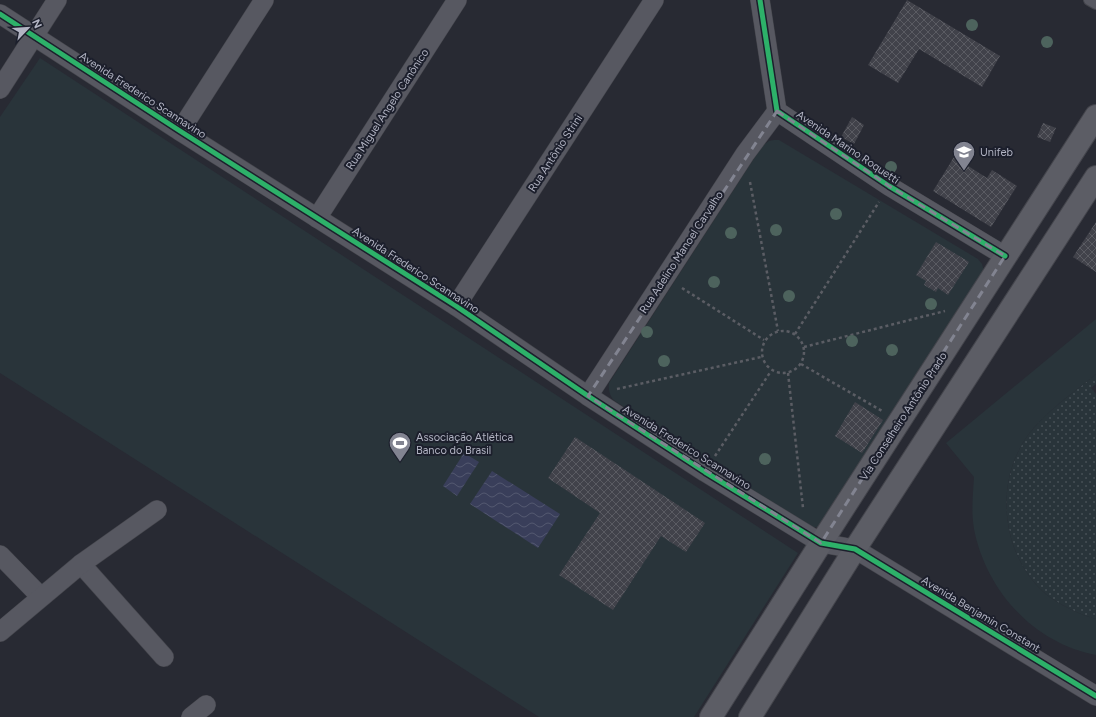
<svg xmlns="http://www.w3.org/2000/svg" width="1096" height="717" viewBox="0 0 1096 717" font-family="Figtree,sans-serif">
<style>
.grass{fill:url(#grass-dots)}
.park{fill:#29343a}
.water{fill:url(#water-waves)}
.building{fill:url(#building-cross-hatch)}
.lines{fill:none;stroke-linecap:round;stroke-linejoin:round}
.lane-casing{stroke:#44454c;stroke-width:12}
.street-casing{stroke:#44454c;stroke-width:20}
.secondary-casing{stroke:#44454c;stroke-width:24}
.path{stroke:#5b5d64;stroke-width:2.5;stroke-dasharray:3 3;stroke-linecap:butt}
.lane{stroke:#575861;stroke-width:10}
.street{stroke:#575861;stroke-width:19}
.secondary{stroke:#5c5d65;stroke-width:22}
.cycleway-casing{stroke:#1c1f2c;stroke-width:8}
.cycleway{stroke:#2db169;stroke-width:5}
.tree{fill:#4d635d}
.marked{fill:none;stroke:#828491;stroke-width:3;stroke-dasharray:8 5;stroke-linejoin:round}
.labels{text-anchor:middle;stroke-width:4;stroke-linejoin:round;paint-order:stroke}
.street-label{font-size:11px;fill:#b2b4c3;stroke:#1c1f2c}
.poi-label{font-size:11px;fill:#b2b4c3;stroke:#1c1f2c;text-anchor:start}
</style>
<defs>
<pattern id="grass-dots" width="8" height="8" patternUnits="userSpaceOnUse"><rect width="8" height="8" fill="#29343a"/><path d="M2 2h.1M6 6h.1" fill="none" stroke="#464f55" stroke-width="1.8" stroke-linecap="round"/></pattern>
<pattern id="water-waves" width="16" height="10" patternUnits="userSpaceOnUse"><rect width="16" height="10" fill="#393e5a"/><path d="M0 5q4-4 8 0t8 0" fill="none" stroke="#535870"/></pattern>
<pattern id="building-cross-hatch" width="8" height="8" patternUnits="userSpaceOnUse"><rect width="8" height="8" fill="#41424a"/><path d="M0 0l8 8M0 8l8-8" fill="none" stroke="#5a5b62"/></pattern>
</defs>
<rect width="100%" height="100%" fill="#282a33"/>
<path class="grass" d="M1096,374V384L1091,388L1096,394V619C1078,614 1062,606 1047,595C1006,561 995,497 1019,450C1034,419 1070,396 1096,374Z"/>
<g class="park">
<polygon points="40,58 798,553 694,717 539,717 0,373 0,117"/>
<path d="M774,140H779L978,259L982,264L984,271L819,527H812L806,526L615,401C610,397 608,390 609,383L762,146L769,141Z"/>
<path d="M1096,319V374C1070,396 1034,419 1019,450C995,497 1006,561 1047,595C1062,606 1078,614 1096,619V655C1033,643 986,590 974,529C971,511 973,494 974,477L946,443Z"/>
</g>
<g class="water">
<polygon points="464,453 479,462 457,496 443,486"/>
<polygon points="492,471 560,514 538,548 470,504"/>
</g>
<g class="building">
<polygon points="907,0 1000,56 982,87 919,49 898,83 868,65"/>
<polygon points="852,117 864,125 854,144 841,137"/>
<polygon points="1043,123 1056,128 1050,142 1037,137"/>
<polygon points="954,157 987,178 992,170 1017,186 991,227 933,191"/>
<polygon points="1096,222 1096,272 1073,257"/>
<polygon points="936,242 969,262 948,295 938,288 936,292 924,285 926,281 916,275"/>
<polygon points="855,402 883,420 862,453 835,436"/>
<polygon points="575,437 705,523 686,552 661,536 613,610 559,575 600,513 548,478"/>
</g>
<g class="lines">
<g class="lane-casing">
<polyline id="lane" points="1089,0 1096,4"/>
</g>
<g class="street-casing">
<g id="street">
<polyline points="760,0 777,111 889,186 1005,256"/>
<polyline points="0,14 180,131 456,306 588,396 705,472 821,543 855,549 1096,696"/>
<polyline points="0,89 57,0"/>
<polyline points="180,131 264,0"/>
<polyline points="317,218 457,0"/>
<polyline points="456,306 654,0"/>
<polyline points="588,396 745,154 777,111"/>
<polyline points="0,555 41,597"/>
<polyline points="81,564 164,657"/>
<polyline points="0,632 81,564 157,510"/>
<polyline points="191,717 206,705"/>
</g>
</g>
<g class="secondary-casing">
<g id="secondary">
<polyline points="711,717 821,543 1096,116"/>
<polyline points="750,717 855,549 1096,177"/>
</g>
</g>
<g class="path">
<polyline points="750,182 778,331"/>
<polyline points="682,288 764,340"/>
<circle cx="783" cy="352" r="21"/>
<polyline points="795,334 879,202"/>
<polyline points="804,347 945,311"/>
<polyline points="801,364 882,411"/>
<polyline points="788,373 803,508"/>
<polyline points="617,389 761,357"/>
<polyline points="715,456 771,371"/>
</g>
<use href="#lane" class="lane"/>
<use href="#street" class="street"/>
<use href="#secondary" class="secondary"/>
<g class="cycleway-casing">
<g id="cycleway">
<polyline points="760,0 777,111 889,186 1005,256"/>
<polyline points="0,14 180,131 456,306 588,396 705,472 821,543 855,549 1096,696"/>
</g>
</g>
<use href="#cycleway" class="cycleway"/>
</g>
<g class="tree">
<circle cx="972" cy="25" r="6"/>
<circle cx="1047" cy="42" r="6"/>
<circle cx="891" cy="167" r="6"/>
<circle cx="836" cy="214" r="6"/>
<circle cx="776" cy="230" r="6"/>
<circle cx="731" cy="233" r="6"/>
<circle cx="714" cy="282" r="6"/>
<circle cx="789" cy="296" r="6"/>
<circle cx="931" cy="304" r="6"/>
<circle cx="647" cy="332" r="6"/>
<circle cx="852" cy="341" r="6"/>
<circle cx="892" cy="350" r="6"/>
<circle cx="664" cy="361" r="6"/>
<circle cx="765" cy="459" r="6"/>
</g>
<path class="marked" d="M777,111L889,186L1005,256L821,543L588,396Z"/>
<defs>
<g id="university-pin" transform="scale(1.15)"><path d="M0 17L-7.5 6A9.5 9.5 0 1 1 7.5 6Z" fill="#828491" stroke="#1c1f2c"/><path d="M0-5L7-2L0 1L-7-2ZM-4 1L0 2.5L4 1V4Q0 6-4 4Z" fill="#fff"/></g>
<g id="stadium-pin" transform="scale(1.15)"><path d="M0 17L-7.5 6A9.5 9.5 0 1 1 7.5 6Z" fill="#828491" stroke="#1c1f2c"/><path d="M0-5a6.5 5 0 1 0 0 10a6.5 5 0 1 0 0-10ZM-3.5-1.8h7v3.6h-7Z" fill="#fff"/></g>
</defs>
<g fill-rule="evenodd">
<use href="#university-pin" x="964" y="152"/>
<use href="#stadium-pin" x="400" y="443"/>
</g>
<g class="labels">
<g class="street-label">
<text transform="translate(143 95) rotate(33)" y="4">Avenida Frederico Scannavino</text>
<text transform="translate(387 109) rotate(-57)" y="4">Rua Miguel Angelo Canônico</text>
<text transform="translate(848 147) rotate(34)" y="4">Avenida Marino Roquetti</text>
<text transform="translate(555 153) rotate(-57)" y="4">Rua Antônio Strini</text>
<text transform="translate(681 252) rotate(-57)" y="4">Rua Adelino Manoel Carvalho</text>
<text transform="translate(416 270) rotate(33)" y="4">Avenida Frederico Scannavino</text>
<text transform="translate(903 416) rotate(-57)" y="4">Via Conselheiro Antônio Prado</text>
<text transform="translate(687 447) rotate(32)" y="4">Avenida Frederico Scannavino</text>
<text transform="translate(981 614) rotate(31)" y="4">Avenida Benjamin Constant</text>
</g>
<g class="poi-label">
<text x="980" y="156">Unifeb</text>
<text x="416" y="441">Associação Atlética<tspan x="416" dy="13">Banco do Brasil</tspan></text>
</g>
</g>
<g transform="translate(28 28) rotate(65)" stroke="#1c1f2c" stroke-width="3" paint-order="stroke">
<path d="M0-3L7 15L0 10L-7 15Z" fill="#b2b4c3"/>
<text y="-6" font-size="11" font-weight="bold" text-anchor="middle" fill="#b2b4c3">N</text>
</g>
</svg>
